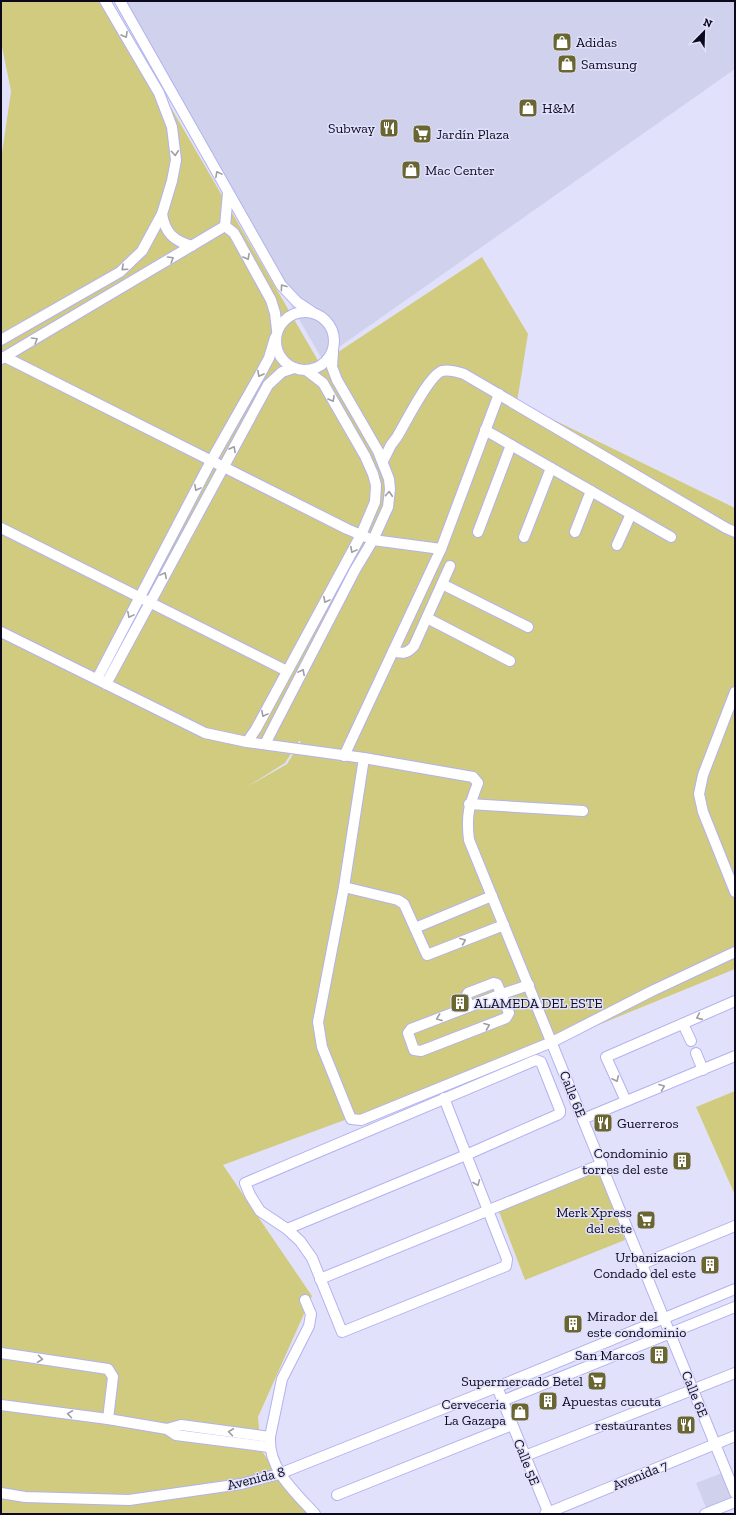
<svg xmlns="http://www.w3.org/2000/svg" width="736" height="1515" viewBox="0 0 736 1515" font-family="'Zilla Slab',serif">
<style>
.built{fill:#d0d1ec}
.green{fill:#d1cb7f;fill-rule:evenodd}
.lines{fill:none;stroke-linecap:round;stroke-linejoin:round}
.minor-casing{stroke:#b2b2f0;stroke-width:12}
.minor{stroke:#fff;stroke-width:10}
.oneway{stroke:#9e9da5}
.labels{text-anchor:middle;stroke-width:3;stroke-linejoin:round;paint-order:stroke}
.poi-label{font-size:14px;fill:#0c091f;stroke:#e1e1fb;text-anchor:start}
.street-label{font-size:14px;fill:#0c091f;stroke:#e1e1fb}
</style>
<rect width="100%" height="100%" fill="#e1e1fb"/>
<g class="built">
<polygon points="115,1 735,1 735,69 322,359"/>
<polygon points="722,1473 733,1499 707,1510 696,1483"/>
</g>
<g class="green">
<path d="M1,1H109L320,364L482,257L528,334L517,402L735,508V969L564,1039L223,1165L312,1296L258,1417L261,1450L308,1514H1V160L11,91L1,42ZM299,741H301L287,764L247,787L285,763Z"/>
<polygon points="735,1091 735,1195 696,1107"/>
<polygon points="598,1169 625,1240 525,1280 498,1209"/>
</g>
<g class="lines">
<g class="minor-casing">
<g id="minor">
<polyline points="120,1 281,285 297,302 312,312"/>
<path d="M162,214C165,233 174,241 192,246"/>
<polyline points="225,226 234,233 271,300 275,313 277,330"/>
<circle cx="305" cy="341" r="29"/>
<polyline points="1,340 120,272 142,251 162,214 172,181 176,160 172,127 159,93 105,1"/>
<polyline points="5,357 347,529 373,540 441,549"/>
<polyline points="1,359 225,226 228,193"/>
<polyline points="485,430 671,537"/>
<path d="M383,461L391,445L397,437C405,424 429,375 442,371C450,369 457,372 464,374L726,528L735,532"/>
<polyline points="1,528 287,671"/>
<polyline points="478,532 511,445"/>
<polyline points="575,532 591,491"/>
<polyline points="524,537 551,468"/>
<polyline points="617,545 631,514"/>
<polyline points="442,584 528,627"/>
<polyline points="427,618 510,661"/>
<path d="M1,632L205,733L247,742L364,758L473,777L478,783C469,806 466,815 469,840L735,1493"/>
<path d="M393,651C402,654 407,654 414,646L450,566"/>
<polyline points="97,679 211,461 262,371 269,358 275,338"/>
<polyline points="106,684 268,385 282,372 294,368"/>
<polyline points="735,692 703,775 699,794 703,812 735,892"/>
<polyline points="247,742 256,729 361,535 375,502 376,485 373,474 365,456 323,383 306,370"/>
<polyline points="265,744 355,570 373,540 388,507 390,489 389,479 378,451 337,380 332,367 333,352"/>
<polyline points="344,756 441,549 499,394"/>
<polyline points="469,804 583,811"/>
<polyline points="344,887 364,758"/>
<polyline points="504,925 427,955 404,904 398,900 344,887 318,1022 322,1047 351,1119 361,1120 552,1042 652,991 735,952"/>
<polyline points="415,928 492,896"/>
<polyline points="469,1007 466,997 468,993 494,983 497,984 509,1013 506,1018 421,1051 414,1050 408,1033 411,1029 502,994 529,985"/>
<polyline points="683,1024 691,1041"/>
<polyline points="696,1053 703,1070"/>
<polyline points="626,1101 606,1057 735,1001"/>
<polyline points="583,1119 735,1056"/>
<polyline points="287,1229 466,1155 557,1115 560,1113 560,1110 541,1062 536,1060 245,1183 250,1195 260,1211 287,1229 300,1241 312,1258 342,1332 506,1266 507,1259 444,1098"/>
<polyline points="642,1264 735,1226"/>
<polyline points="320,1279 602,1164"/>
<path d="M305,1300L311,1314L309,1326L282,1379L270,1437C268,1469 295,1492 315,1514"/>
<polyline points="1,1353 108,1369 113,1377 108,1419"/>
<polyline points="497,1387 549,1514"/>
<polyline points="502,1401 735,1307"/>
<polyline points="1,1405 108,1419 167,1429 176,1435 269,1447"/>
<polyline points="167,1429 181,1425 270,1437"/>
<polyline points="525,1456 735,1373"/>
<polyline points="1,1493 25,1497 129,1500 241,1484 279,1474 497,1387 735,1289"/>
<polyline points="337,1495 512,1425"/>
<polyline points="545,1514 735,1436"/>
<polyline points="705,1514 735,1502"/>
</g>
</g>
<use href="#minor" class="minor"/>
</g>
<defs><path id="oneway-chevron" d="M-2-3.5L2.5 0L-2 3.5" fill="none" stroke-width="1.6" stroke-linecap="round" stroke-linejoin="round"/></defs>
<g class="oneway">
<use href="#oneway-chevron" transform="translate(125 35) rotate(60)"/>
<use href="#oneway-chevron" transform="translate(175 153) rotate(85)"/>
<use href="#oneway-chevron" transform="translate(218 174) rotate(-118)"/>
<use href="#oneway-chevron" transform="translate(247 257) rotate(61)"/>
<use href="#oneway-chevron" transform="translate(171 259) rotate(-31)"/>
<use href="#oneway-chevron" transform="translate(124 268) rotate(138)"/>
<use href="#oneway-chevron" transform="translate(283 287) rotate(-126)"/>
<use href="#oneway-chevron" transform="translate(35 340) rotate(-31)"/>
<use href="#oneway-chevron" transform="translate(260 374) rotate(119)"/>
<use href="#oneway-chevron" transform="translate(332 399) rotate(60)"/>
<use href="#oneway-chevron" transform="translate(233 449) rotate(-61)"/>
<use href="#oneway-chevron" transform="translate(197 488) rotate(118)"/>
<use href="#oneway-chevron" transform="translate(389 494) rotate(-86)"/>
<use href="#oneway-chevron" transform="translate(353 550) rotate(118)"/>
<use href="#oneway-chevron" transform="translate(164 575) rotate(-62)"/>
<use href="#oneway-chevron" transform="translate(326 600) rotate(118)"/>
<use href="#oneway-chevron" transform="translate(130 615) rotate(118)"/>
<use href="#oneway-chevron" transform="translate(302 672) rotate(-62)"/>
<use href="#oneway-chevron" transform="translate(264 714) rotate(118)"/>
<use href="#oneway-chevron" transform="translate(463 941) rotate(-22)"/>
<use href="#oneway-chevron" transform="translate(699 1017) rotate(156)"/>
<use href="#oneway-chevron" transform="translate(439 1018) rotate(159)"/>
<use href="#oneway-chevron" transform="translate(487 1026) rotate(-21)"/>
<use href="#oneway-chevron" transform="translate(616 1079) rotate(65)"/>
<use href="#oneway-chevron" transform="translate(662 1087) rotate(-22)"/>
<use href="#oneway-chevron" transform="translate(477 1183) rotate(68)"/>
<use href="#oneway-chevron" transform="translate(40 1359) rotate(8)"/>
<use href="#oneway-chevron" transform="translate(70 1414) rotate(-172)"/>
<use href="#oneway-chevron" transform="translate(231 1432) rotate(-172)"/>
</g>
<defs>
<g id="shop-square" transform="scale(1)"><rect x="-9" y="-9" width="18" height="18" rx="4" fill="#6a6632" stroke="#e1e1fb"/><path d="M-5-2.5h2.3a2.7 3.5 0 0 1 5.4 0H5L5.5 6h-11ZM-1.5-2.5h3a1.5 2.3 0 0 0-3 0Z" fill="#fff"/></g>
<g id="restaurant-square" transform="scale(1)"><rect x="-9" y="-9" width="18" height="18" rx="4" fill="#6a6632" stroke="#e1e1fb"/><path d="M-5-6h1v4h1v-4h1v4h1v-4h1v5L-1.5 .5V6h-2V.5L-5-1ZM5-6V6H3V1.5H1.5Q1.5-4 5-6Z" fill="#fff"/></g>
<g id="supermarket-square" transform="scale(1)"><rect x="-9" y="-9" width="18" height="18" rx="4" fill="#6a6632" stroke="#e1e1fb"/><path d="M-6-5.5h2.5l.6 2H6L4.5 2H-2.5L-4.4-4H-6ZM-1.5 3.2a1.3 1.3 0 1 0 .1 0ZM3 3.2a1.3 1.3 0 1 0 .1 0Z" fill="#fff"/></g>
<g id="building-square" transform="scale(1)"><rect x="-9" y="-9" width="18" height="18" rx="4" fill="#6a6632" stroke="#e1e1fb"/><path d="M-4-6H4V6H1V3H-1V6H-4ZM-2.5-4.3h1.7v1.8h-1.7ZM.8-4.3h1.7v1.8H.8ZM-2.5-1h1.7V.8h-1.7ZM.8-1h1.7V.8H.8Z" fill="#fff"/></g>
</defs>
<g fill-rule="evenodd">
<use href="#shop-square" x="562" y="42"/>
<use href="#shop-square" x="567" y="64"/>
<use href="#shop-square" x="528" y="108"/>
<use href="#restaurant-square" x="389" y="128"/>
<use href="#supermarket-square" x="422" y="134"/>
<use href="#shop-square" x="411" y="170"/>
<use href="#building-square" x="460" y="1003"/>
<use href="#restaurant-square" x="603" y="1123"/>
<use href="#building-square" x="682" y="1161"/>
<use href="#supermarket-square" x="646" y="1220"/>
<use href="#building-square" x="710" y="1265"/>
<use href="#building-square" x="573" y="1324"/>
<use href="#building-square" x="659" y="1355"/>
<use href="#supermarket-square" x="597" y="1381"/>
<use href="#building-square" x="548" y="1401"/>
<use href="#shop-square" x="520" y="1412"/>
<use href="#restaurant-square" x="686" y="1425"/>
</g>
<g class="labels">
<g class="poi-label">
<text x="576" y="47">Adidas</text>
<text x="581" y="69">Samsung</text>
<text x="542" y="113">H&amp;M</text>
<text x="375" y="133" text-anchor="end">Subway</text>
<text x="436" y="139">Jardín Plaza</text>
<text x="425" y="175">Mac Center</text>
<text x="474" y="1008">ALAMEDA DEL ESTE</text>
<text x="617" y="1128">Guerreros</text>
<text x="668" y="1158" text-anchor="end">Condominio<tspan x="668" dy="16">torres del este</tspan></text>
<text x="632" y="1217" text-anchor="end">Merk Xpress<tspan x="632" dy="16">del este</tspan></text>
<text x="696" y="1262" text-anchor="end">Urbanizacion<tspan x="696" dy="16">Condado del este</tspan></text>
<text x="587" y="1321">Mirador del<tspan x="587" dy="16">este condominio</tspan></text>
<text x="645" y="1360" text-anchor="end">San Marcos</text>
<text x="583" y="1386" text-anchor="end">Supermercado Betel</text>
<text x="562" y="1406">Apuestas cucuta</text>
<text x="506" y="1409" text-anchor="end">Cerveceria<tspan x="506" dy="16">La Gazapa</tspan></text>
<text x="672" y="1430" text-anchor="end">restaurantes</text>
</g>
<g class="street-label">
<text transform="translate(573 1094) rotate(68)" y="5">Calle 6E</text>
<text transform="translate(695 1394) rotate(68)" y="5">Calle 6E</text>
<text transform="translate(527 1462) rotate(68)" y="5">Calle 5E</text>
<text transform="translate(640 1475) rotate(-22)" y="5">Avenida 7</text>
<text transform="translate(256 1478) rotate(-14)" y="5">Avenida 8</text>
</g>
</g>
<rect width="736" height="1515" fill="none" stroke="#0c091f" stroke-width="4"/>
<g transform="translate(704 32) rotate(23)" stroke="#e1e1fb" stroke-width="3" paint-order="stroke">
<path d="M0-3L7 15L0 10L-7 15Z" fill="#0c091f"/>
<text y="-6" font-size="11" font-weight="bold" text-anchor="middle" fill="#0c091f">N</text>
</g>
</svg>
